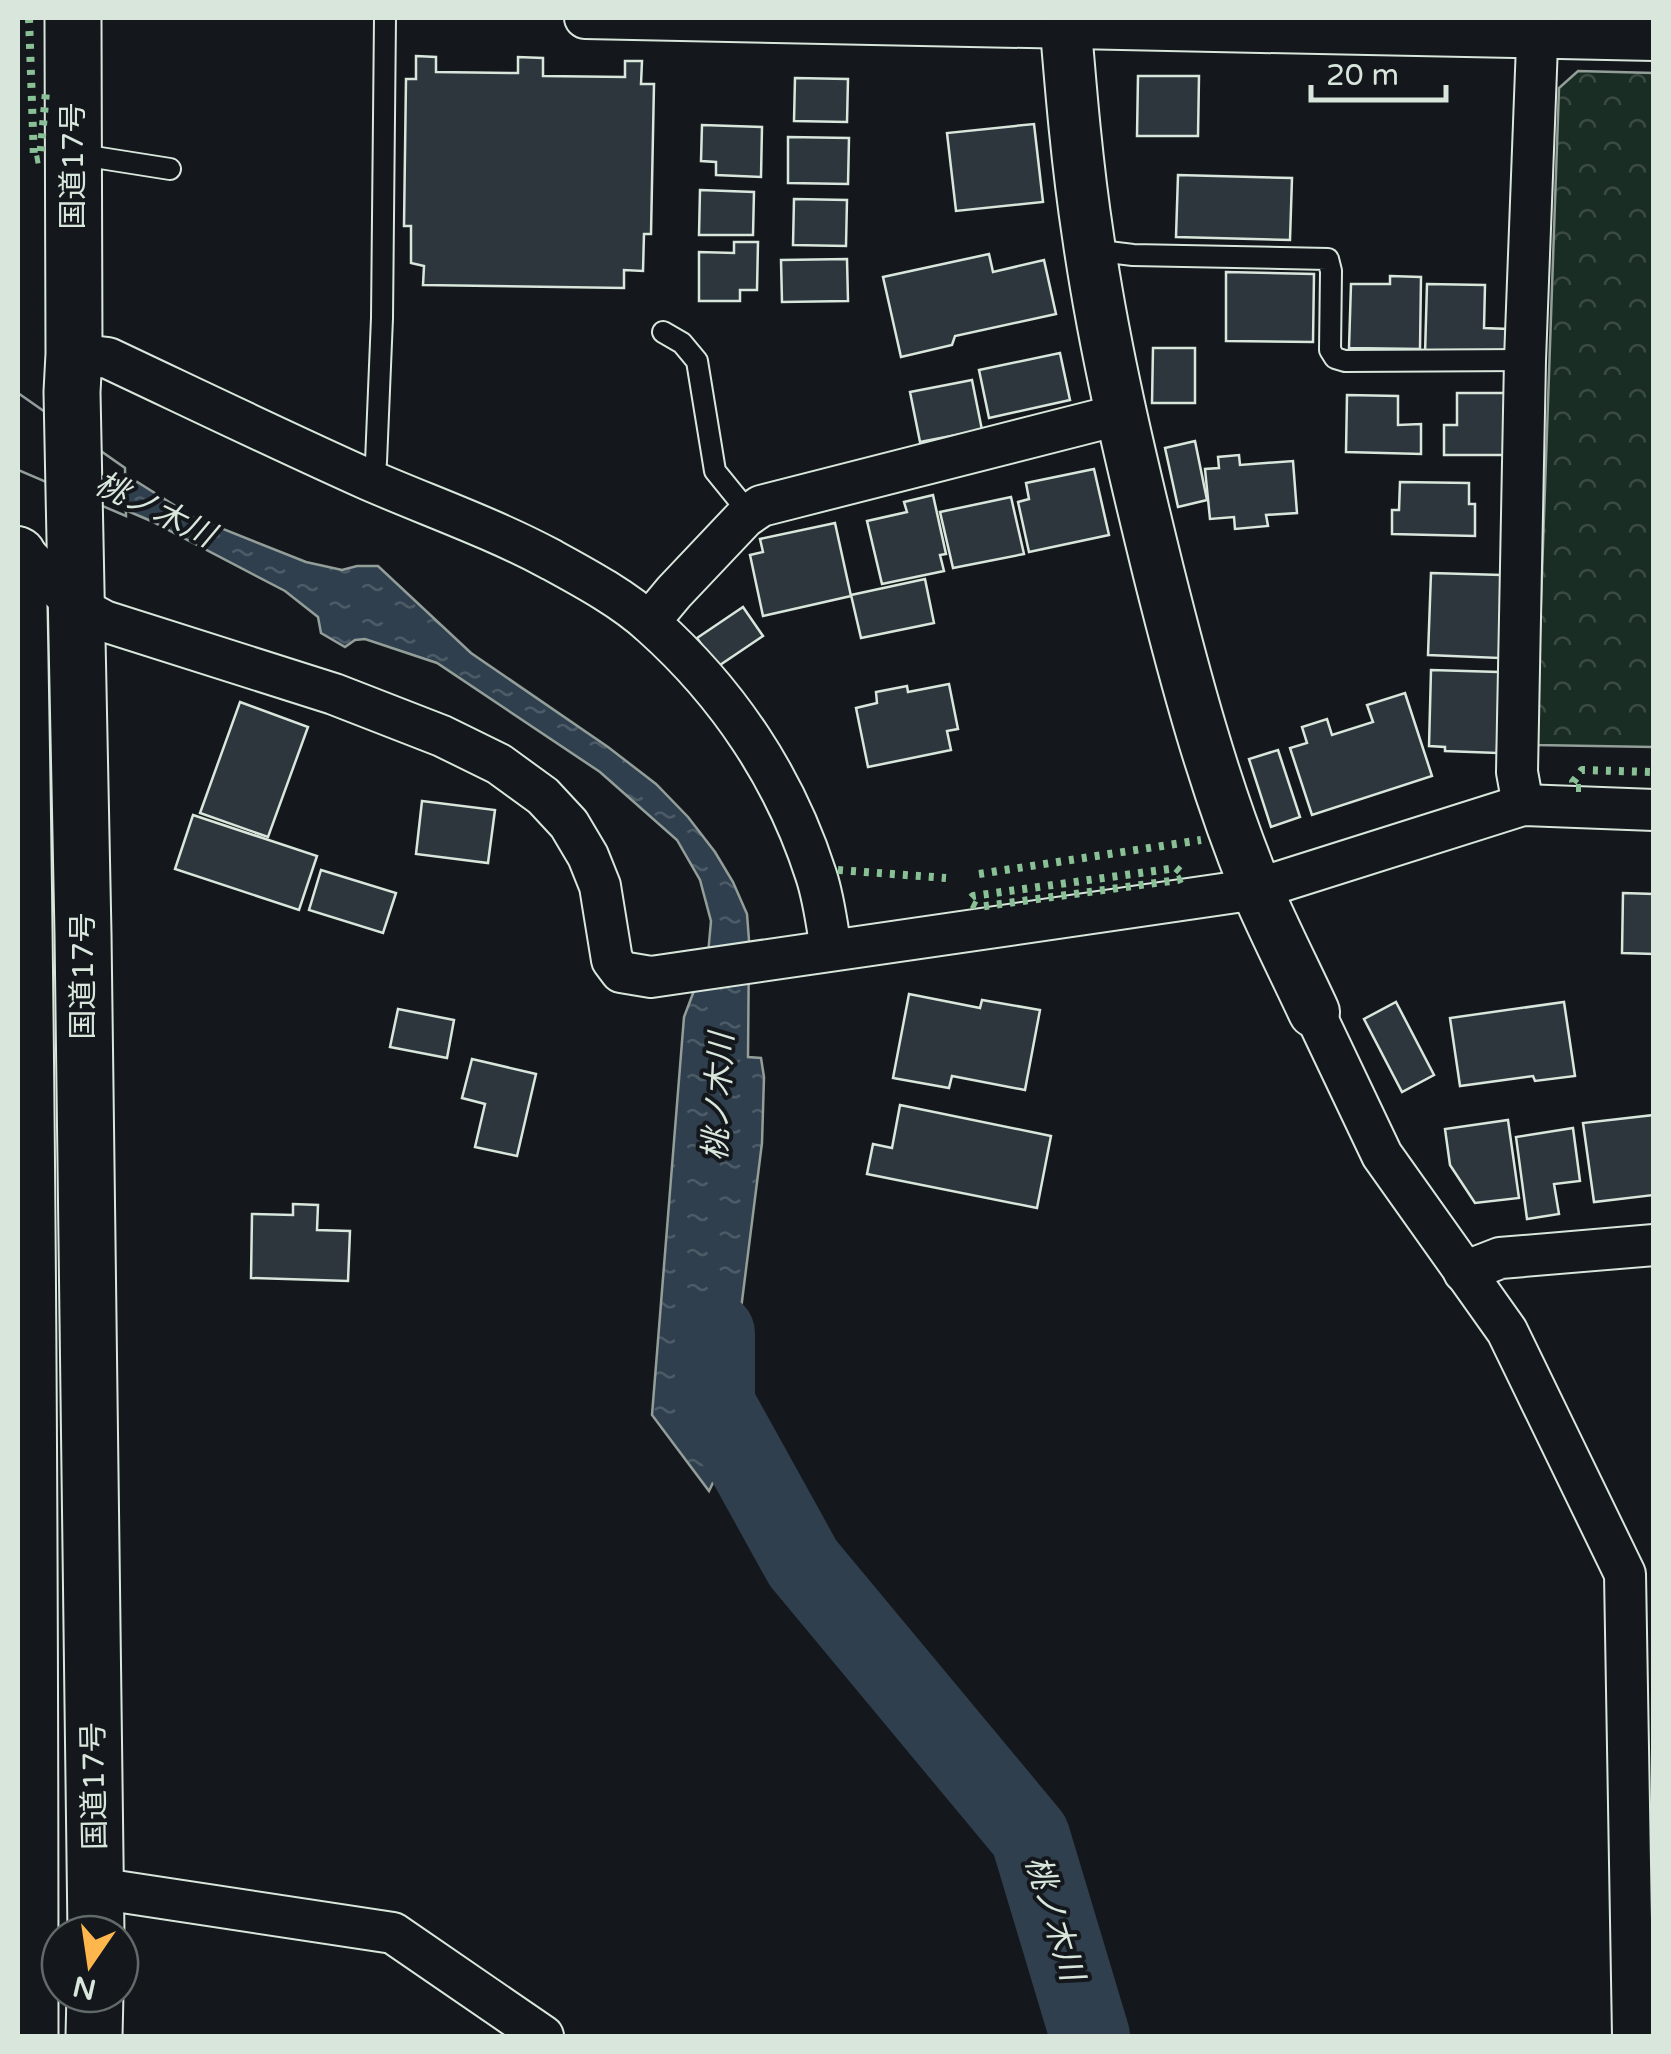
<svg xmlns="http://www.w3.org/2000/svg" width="1671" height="2054" viewBox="0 0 1671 2054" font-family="'Varela Round','Noto Sans JP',sans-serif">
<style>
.park{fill:url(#park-crowns);stroke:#939e99;stroke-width:2.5}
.water{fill:url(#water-ripples);stroke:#939e99;stroke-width:2.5}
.pier{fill:#14181c;stroke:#939e99;stroke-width:2.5}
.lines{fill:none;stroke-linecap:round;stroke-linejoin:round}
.river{stroke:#2f3f4d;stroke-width:80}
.building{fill:#2c363c;stroke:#d8e6dc;stroke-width:2.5}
.service-casing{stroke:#d8e6dc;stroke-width:24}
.minor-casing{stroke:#d8e6dc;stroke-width:44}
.tertiary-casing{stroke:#d8e6dc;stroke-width:54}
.trunk-casing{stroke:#d8e6dc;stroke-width:59}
.service{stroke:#14181c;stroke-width:20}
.minor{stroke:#14181c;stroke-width:40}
.tertiary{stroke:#14181c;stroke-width:50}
.trunk{stroke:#14181c;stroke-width:55}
.hedge{stroke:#8ac095;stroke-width:8;stroke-dasharray:5 8;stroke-linecap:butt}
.labels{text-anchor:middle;stroke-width:8;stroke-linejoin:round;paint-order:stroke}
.street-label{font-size:30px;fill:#d8e6dc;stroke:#14181c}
.water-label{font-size:32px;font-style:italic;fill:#d8e6dc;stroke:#14181c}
</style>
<defs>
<pattern id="park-crowns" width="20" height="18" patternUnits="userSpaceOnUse" patternTransform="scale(2.5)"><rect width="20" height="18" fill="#1a2d24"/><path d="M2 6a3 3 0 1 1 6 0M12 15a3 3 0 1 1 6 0" fill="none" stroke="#3b4b43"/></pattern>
<pattern id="water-ripples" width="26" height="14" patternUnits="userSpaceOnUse" patternTransform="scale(2.5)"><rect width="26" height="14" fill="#2f3f4d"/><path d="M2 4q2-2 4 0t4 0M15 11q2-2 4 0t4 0" fill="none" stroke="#4c5b66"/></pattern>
</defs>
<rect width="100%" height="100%" fill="#14181c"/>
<polygon class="park" points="1578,71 1653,73 1653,747 1536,745 1559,88"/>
<polygon class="water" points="18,398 131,478 193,517 306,562 342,570 357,566 378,566 471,653 608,747 656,784 688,817 715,852 733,882 747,914 749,940 748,1057 761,1058 764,1077 762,1143 741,1309 743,1350 752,1400 709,1491 652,1415 684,1017 708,954 711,921 700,880 677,840 600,772 437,663 365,639 355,640 345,647 321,633 318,617 285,591 151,521 18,464"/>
<polygon class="pier" points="18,393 125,468 126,516 18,470"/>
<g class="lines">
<polyline class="river" points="715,1333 715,1404 803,1563 1030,1836 1090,2036"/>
</g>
<g class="building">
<polygon points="416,56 436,57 436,72 518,73 518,57 543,58 543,76 625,77 625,61 642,61 641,84 654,84 651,234 644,234 643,271 624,270 624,288 423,285 424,266 411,263 411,226 404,226 406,79 416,79"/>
<polygon points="1138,76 1199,76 1198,136 1137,136"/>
<polygon points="795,78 848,79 847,122 794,121"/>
<polygon points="1034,124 1043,202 956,211 947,133"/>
<polygon points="702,125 762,127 761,177 716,175 716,162 701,161"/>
<polygon points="788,137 849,138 848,184 788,183"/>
<polygon points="1178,175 1292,178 1290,240 1176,237"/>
<polygon points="700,190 754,192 753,235 699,235"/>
<polygon points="794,199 847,200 846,246 793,245"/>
<polygon points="734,242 758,242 757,290 740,290 740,301 699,301 699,252 734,253"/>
<polygon points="989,254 993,272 1044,260 1056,314 955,336 952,345 901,357 883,277"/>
<polygon points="847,259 848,301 782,302 781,260"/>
<polygon points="1226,272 1314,274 1313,342 1226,341"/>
<polygon points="1390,276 1421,277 1420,349 1349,348 1351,284 1390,284"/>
<polygon points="1427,284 1485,285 1484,328 1509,329 1508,351 1425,354"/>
<polygon points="1153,348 1195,348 1195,403 1152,403"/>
<polygon points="1060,353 1070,400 989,418 979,370"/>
<polygon points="972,380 982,430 920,442 910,392"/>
<polygon points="1457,393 1506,393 1507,455 1444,455 1444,425 1457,425"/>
<polygon points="1347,395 1398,396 1398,425 1421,424 1421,454 1346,452"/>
<polygon points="1195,441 1207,500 1178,507 1165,448"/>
<polygon points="1239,455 1240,465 1293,461 1297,513 1266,515 1268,526 1235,529 1234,517 1210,519 1205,469 1219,468 1218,457"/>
<polygon points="1094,469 1109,535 1029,552 1018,502 1029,499 1026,483"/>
<polygon points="1400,482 1469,483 1469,504 1475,504 1475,536 1392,534 1392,510 1399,510"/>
<polygon points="933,495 946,554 940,555 944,571 882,584 867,521 907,512 904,502"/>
<polygon points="1011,497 1024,554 953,568 940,512"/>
<polygon points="835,523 851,596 763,616 750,555 763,552 760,539"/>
<polygon points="1431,573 1502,575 1499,658 1428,655"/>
<polygon points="925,579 934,623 861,638 851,595"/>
<polygon points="743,607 763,636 717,667 697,638"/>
<polygon points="1431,670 1499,672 1497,753 1445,751 1445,747 1429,746"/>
<polygon points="949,684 958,729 947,731 951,750 868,767 856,708 877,703 876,692 907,686 908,692"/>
<polygon points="1405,693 1432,776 1312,815 1290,748 1307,743 1302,727 1327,719 1332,735 1373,722 1367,705"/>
<polygon points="240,702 308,727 268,837 200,813"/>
<polygon points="1278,750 1300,817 1271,827 1249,759"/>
<polygon points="422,801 495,810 488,863 416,854"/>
<polygon points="193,815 317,856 299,910 175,869"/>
<polygon points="321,870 396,893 383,933 309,910"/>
<polygon points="1623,893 1654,894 1654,954 1622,953"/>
<polygon points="909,994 980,1008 982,1000 1040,1010 1025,1090 952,1076 949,1088 893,1078"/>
<polygon points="1396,1002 1434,1075 1402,1092 1364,1019"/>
<polygon points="1564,1002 1575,1076 1535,1081 1533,1076 1460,1086 1450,1018"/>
<polygon points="398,1009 454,1020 447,1058 390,1047"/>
<polygon points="472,1059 536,1074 517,1156 475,1147 485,1104 462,1098"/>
<polygon points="900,1105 1051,1136 1037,1208 867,1174 873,1144 892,1148"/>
<polygon points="1654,1115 1654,1195 1594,1202 1583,1123"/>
<polygon points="1508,1120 1519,1198 1475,1203 1450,1165 1445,1129"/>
<polygon points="1573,1128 1580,1181 1554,1184 1559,1214 1527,1219 1516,1137"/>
<polygon points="293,1204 318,1205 317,1230 350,1231 348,1281 251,1278 252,1214 293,1215"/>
</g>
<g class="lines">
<g class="service-casing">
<g id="service">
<polyline points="75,154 170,169"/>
<polyline points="1092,250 1133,255 1328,259 1331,271 1330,350 1335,358 1345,361 1525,360"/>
<polyline points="663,332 682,343 697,361 715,471 750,514"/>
<polyline points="367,479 376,462 382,318 385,18"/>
</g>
</g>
<g class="minor-casing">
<g id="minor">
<polyline points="585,18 1654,40"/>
<path d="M74,354L108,358C195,399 282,441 369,480C429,506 492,528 550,559C583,577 624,599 652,625C728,693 785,778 816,875C824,899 827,925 831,950"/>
<polyline points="18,547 76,606 104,621 334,694 442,736 499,764 543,796 569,824 588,856 600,886 612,960 621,972 651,977 1257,889 1523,805 1654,810"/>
<polyline points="649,622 674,592 745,517 761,506 1122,414"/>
<polyline points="1523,805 1517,772 1525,360 1538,18"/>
<polyline points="1314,1012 1382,1155 1507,1331 1625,1574 1633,2036"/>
<polyline points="1464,1272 1500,1258 1654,1245"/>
<polyline points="96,1888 393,1933 543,2036"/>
</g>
</g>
<g class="tertiary-casing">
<path id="tertiary" d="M1065,18C1071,91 1077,164 1088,236C1104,348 1131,460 1158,570C1185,678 1214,786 1256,888C1274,930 1295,971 1314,1012"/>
</g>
<g class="trunk-casing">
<g id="trunk">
<polyline points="73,18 74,354 72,392 83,934 96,1934"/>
<path d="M18,555C28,1049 30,1543 30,2036"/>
<polyline points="94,2036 95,1994"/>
</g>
</g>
<use href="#service" class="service"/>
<use href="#minor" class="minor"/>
<use href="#tertiary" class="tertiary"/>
<use href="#trunk" class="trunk"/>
<g class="hedge">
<polyline points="29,18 34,160 40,159 46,92"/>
<polyline points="1581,788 1574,788 1573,782 1582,770 1654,772"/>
<polygon points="1176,868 1182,873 1182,878 1178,880 978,907 970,903 970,899 973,896"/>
<polyline points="838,870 946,878"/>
<polyline points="979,874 1201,840"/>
</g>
</g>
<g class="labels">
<g class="street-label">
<text transform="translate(73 166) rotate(-90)" y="10">国道17号</text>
<text transform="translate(83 976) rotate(-90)" y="10">国道17号</text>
<text transform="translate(94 1786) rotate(-91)" y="10">国道17号</text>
</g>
<g class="water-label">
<text transform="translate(155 509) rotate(26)" y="11">桃ノ木川</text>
<text transform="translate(718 1097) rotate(-87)" y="11">桃ノ木川</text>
<text transform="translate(1055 1918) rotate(73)" y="11">桃ノ木川</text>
</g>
</g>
<rect width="1671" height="2054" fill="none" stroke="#d8e6dc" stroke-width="40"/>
<g transform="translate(90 1964) rotate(193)"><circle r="48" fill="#14181c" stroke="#626a69" stroke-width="2.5"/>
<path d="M0-8L18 38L0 25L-18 38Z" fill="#ffb74d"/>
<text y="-15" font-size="28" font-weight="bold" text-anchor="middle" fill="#d8e6dc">N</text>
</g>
<path d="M1311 85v15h135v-15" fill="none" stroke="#d8e6dc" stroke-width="5"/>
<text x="1326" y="85" font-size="30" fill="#d8e6dc" stroke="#14181c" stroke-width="8" paint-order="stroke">20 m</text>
</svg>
